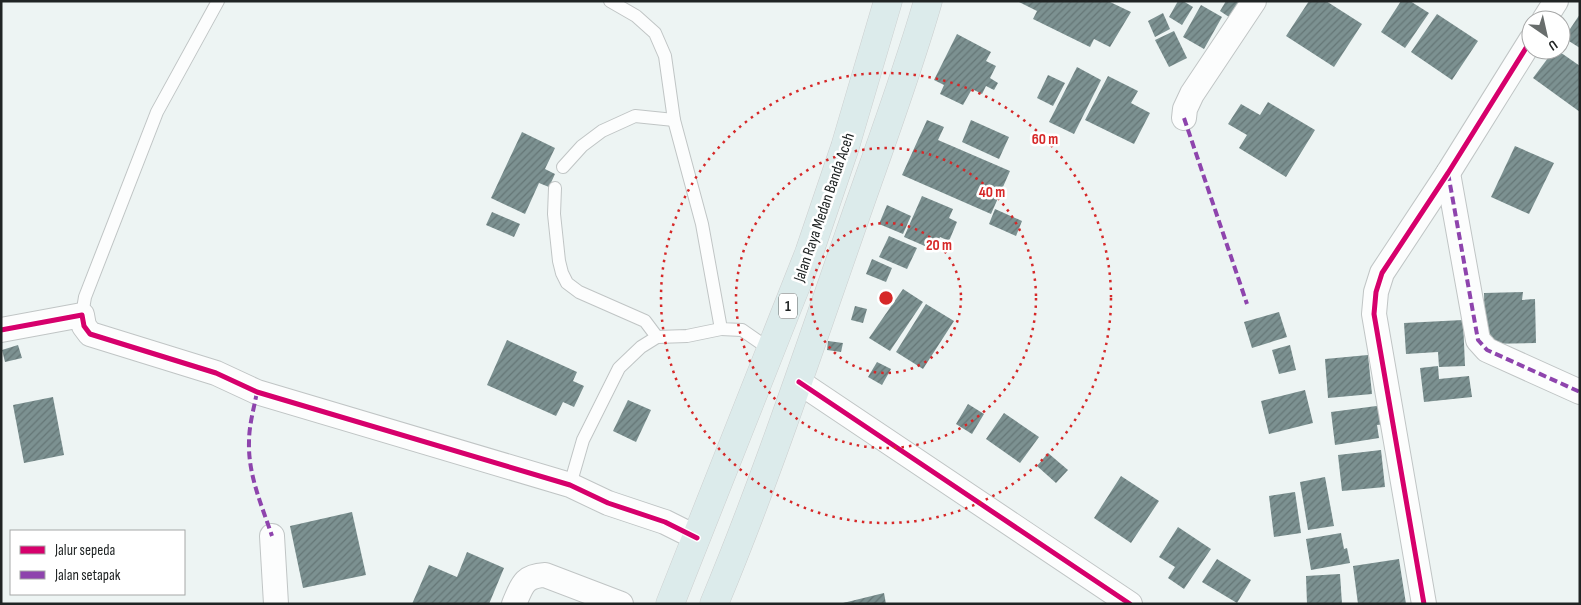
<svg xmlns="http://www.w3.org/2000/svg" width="1581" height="605" viewBox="0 0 1581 605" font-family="'Sofia Sans Condensed',sans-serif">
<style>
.building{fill:url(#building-hatch)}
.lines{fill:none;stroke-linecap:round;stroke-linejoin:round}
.service-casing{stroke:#c0c5c5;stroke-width:14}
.minor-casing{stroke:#c0c5c5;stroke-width:26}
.trunk-casing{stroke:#cccfcf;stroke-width:29}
.service{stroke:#fcfdfd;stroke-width:12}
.minor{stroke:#fcfdfd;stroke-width:24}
.trunk{stroke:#dcebeb;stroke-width:28}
.quiet{stroke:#8e44ad;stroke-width:4;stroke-dasharray:8 4;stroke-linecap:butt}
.cycleway-casing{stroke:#fff;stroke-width:8}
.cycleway{stroke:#d6006c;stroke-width:5}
.ring{fill:none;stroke:#d62828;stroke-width:2.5;stroke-dasharray:2.5 5}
.labels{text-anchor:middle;stroke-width:5;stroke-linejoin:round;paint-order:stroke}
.shield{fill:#fff;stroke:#636666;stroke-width:1}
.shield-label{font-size:15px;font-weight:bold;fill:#202424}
.street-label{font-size:16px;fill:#202424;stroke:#fff}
.centre{fill:#d62828;stroke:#fff;stroke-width:2.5}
.ring-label{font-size:15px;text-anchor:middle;font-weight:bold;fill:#d62828;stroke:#fff;stroke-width:5;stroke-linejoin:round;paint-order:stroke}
</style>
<defs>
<pattern id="building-hatch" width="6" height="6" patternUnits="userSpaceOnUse" patternTransform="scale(1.25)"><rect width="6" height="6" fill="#7c9191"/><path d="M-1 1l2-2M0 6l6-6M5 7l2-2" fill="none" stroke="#657676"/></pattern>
</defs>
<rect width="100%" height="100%" fill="#edf4f3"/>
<g class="building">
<polygon points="1017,1 1108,1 1131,12 1110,47 1094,39 1090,47 1033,19 1037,11"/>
<polygon points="1178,1 1183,1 1193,7 1182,25 1169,17"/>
<polygon points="1226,1 1239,1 1229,17 1220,11"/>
<polygon points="1309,1 1326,1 1362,24 1334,67 1286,36"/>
<polygon points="1401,1 1410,1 1429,13 1405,48 1381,32"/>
<polygon points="1201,5 1222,17 1204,49 1183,37"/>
<polygon points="1163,13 1170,29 1155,37 1148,21"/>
<polygon points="1437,14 1478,41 1452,80 1411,52"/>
<polygon points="1580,14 1580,48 1564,38"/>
<polygon points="1174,31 1187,58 1169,67 1155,40"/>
<polygon points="957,34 991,52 986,61 996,66 990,78 998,83 994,90 986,86 982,94 972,89 963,105 940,94 944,85 934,80"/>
<polygon points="1554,50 1557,50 1580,66 1580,112 1533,78"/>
<polygon points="1077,67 1101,80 1074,134 1049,122"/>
<polygon points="1048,75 1065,83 1053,106 1037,98"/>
<polygon points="1108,76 1138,91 1131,103 1150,113 1134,144 1085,120"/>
<polygon points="1268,102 1315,130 1286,177 1239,148 1247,135 1228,124 1241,104 1260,115"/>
<polygon points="927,120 944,127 938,140 1010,171 991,214 902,175"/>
<polygon points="971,120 1009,137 999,159 962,142"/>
<polygon points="522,132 555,148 545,169 555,174 549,187 539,183 525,214 491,198"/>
<polygon points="1515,146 1554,163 1529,214 1491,197"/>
<polygon points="922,196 953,209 949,218 957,222 949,241 940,237 934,250 904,237"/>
<polygon points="887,205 911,216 903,234 879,224"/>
<polygon points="995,209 1022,221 1016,236 989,224"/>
<polygon points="492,212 520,224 514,237 486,225"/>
<polygon points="889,236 917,248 907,269 879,257"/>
<polygon points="872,259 892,268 886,282 866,274"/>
<polygon points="903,289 923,302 890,351 869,338"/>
<polygon points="1523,292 1522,300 1535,299 1536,343 1485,344 1484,293"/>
<polygon points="926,304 954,321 923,369 896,352"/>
<polygon points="855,306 867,309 863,323 851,320"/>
<polygon points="1279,312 1287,337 1252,348 1244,322"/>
<polygon points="1463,320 1465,366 1439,367 1438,352 1406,354 1404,323"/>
<polygon points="507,340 577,372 573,381 584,386 574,407 563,402 556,416 487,385"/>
<polygon points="828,341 843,343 841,352 827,350"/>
<polygon points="18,345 22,358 5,362 2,350"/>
<polygon points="1290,345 1296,370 1279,374 1272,350"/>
<polygon points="1368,355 1372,394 1328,398 1325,359"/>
<polygon points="877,362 891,369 882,385 868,377"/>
<polygon points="1438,366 1439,379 1469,376 1472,397 1424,402 1420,368"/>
<polygon points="1305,390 1313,423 1269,434 1261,401"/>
<polygon points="53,397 64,455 24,463 13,405"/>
<polygon points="628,400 651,410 636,442 613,431"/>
<polygon points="968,404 984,414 972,434 956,424"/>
<polygon points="1384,405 1386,424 1377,425 1379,438 1335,445 1331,412"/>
<polygon points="1004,413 1039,437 1020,463 986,439"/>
<polygon points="1381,450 1385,487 1342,491 1338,455"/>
<polygon points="1048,453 1068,470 1056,483 1037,466"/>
<polygon points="1121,476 1159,501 1131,543 1094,518"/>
<polygon points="1325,477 1334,526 1308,530 1300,482"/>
<polygon points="1295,492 1301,533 1274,537 1269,496"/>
<polygon points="352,512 366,575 303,588 290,526"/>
<polygon points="1178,527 1211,549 1184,589 1168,578 1175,567 1159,557"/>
<polygon points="1341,533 1344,549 1347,548 1350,563 1311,570 1306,539"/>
<polygon points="467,552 504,568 489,604 412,604 429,565 457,577"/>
<polygon points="1217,559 1251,580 1237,603 1202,582"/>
<polygon points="1399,559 1406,604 1358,604 1353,566"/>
<polygon points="1340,574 1342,604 1307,604 1306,576"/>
<polygon points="884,593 886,604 843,604 843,603"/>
</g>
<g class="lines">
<g class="service-casing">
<g id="service">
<polyline points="610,1 636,16 655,33 665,56 674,120 702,224 721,329 742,330 771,350"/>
<polyline points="563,167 582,146 602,131 635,116 674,120"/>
<polyline points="555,188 554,214 559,261 562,273 567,283 579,292 645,321 657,337"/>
<polyline points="82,315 85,297 157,112 218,1"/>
<polyline points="570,485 583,440 619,368 641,347 657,337 687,336 721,329"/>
</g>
</g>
<g class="minor-casing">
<g id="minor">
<polyline points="1544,20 1556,1"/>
<polyline points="1184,118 1185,109 1192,94 1254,1"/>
<polyline points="1448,173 1478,340 1487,350 1580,392"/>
<polyline points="1,330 82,315 84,326 90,334 216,373 257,392 570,485 608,503 665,522 697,538"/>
<polyline points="799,382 1130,604"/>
<polyline points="272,536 276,604"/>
<path d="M514,604C522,586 523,576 545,575L621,604"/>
<polyline points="1424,604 1374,314 1376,292 1382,273 1448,173 1531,40"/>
</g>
</g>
<g class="trunk-casing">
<g id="trunk">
<polyline points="670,604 809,253 845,147 888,1"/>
<path d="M714,604C764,484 805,361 848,238C875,159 905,81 928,1"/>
</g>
</g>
<use href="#service" class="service"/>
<use href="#minor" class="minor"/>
<use href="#trunk" class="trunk"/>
<g class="quiet">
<polyline points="1184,118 1247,304"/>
<polyline points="1448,173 1478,340 1487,350 1580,392"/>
<path d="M257,392C254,408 249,425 249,442C248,475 262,506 272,536"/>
</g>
<g class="cycleway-casing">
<g id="cycleway">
<polyline points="1,330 82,315 84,326 90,334 216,373 257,392 570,485 608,503 665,522 697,538"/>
<polyline points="799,382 1130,604"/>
<polyline points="1424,604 1374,314 1376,292 1382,273 1448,173 1531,40"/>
</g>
</g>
<use href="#cycleway" class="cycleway"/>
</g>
<g class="ring">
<circle cx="886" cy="298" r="75"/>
<circle cx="886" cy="298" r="150"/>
<circle cx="886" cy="298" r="225"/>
</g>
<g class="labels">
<rect class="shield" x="779" y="293.5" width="18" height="25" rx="4"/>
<g class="shield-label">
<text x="788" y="311">1</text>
</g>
<g class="street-label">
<text transform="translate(823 207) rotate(-71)" y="6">Jalan Raya Medan Banda Aceh</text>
</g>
</g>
<circle cx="886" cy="298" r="8" class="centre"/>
<g class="ring-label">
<text x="1045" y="144">60 m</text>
<text x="992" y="197">40 m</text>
<text x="939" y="250">20 m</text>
</g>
<rect width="1581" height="605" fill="none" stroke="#202424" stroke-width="5"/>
<rect x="10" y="530" width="175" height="65" fill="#ffffff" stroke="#a6a7a7"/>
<rect x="20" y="546" width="25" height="8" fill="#d6006c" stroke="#a6a7a7"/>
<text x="55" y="555" font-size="15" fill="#202424">Jalur sepeda</text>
<rect x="20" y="571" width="25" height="8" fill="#8e44ad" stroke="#a6a7a7"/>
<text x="55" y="580" font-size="15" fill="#202424">Jalan setapak</text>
<g transform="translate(1546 35) rotate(146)"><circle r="24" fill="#ffffff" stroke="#a6a7a7"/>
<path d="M0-4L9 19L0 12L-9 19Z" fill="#686d6c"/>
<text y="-8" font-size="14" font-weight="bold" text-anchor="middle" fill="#202424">U</text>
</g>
</svg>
